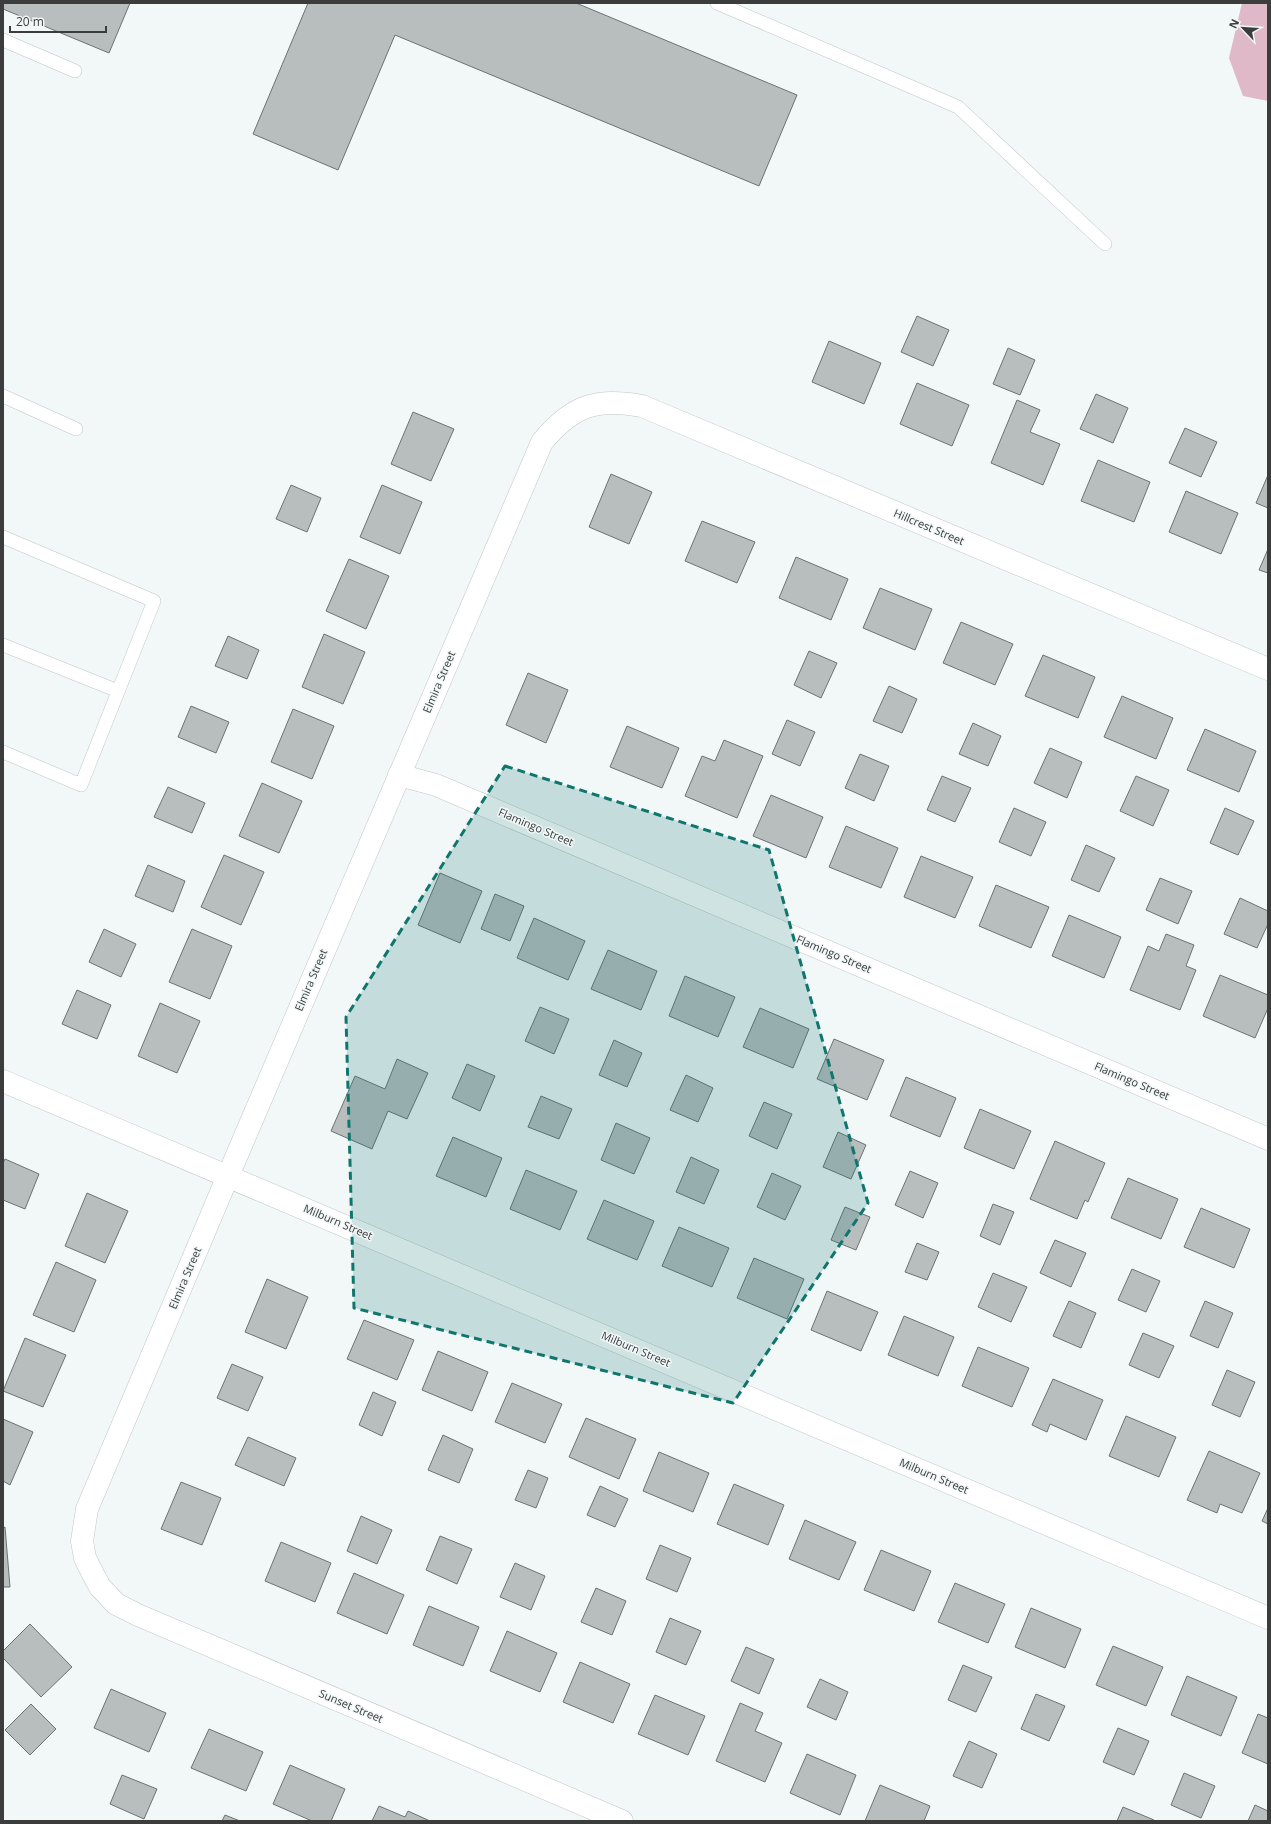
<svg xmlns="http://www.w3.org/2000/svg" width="1271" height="1824" viewBox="0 0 1271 1824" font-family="'Open Sans',sans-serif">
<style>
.water{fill:#dfb9c8}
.building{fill:#b8bdbe;stroke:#6d7273}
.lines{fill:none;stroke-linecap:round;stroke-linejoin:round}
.lane-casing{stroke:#c1c6c7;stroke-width:14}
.street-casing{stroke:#c1c6c7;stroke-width:23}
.lane{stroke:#fff;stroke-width:13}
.street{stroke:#fff;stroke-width:22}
.marked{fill:#0f766e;fill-opacity:0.2;stroke:#0f766e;stroke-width:3;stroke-dasharray:8 5;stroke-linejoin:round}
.labels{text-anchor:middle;stroke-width:3;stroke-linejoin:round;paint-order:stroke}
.street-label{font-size:11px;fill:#3b3d3d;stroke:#f2f7f8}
</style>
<rect width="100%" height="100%" fill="#f2f7f8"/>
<polygon class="water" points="1242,3 1268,3 1268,101 1243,96 1229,58"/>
<g class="building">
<polygon points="3,3 130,3 109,53 3,9"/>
<polygon points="308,3 576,3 797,95 759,186 395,35 338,170 253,134"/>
<polygon points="917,316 949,330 933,366 901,352"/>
<polygon points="829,341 881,363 864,404 812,382"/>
<polygon points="1008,348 1035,360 1020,395 993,384"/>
<polygon points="917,383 969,405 952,446 900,424"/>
<polygon points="1096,394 1128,408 1113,443 1080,429"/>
<polygon points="1017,400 1040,410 1030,432 1060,444 1043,485 991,463"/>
<polygon points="413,412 454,429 431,481 391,464"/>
<polygon points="1185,428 1217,442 1201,477 1169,463"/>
<polygon points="1098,460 1150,482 1134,522 1081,501"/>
<polygon points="611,474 652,492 629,544 589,527"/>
<polygon points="1268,475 1268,508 1256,503"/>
<polygon points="291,485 321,498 307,532 276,519"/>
<polygon points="382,485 422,502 400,554 360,537"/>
<polygon points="1186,491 1238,513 1221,554 1169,532"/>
<polygon points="702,521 755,542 737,583 685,561"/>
<polygon points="1268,549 1268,573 1259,570"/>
<polygon points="796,557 848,579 831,620 779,598"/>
<polygon points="349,559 389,576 366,629 326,611"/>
<polygon points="880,588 932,609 915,650 863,628"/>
<polygon points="961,622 1013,644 995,685 943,663"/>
<polygon points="324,634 365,652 343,704 302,687"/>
<polygon points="228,636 259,650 247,679 215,666"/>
<polygon points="809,651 837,663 821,698 794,685"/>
<polygon points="1043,655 1095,677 1078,718 1025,696"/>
<polygon points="528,673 568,690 546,743 506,725"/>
<polygon points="889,686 917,699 902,733 873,721"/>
<polygon points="1122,696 1173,718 1156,759 1104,737"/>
<polygon points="191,706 229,722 216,753 178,737"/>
<polygon points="293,709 334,726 312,779 271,762"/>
<polygon points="787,720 815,732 800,766 772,754"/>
<polygon points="973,723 1001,736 988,766 959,754"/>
<polygon points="627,726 679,748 662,788 610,767"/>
<polygon points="1205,729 1256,751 1239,792 1187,770"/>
<polygon points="724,740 763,756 737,818 685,796 702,756 715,761"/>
<polygon points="1050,748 1082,762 1067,798 1034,783"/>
<polygon points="860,754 889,766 874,801 845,788"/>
<polygon points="942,776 971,788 955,822 927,810"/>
<polygon points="1136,776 1169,790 1153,826 1120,811"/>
<polygon points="262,783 302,801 279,853 239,836"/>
<polygon points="168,787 205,803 192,833 154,817"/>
<polygon points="771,795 823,817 806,858 753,836"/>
<polygon points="1014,808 1046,822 1031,856 999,842"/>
<polygon points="1225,808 1254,821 1238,855 1210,843"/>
<polygon points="846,826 898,848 881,888 829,867"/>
<polygon points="1086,845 1115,858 1099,892 1071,880"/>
<polygon points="224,855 264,872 241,925 201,907"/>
<polygon points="921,856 973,877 955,918 904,897"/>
<polygon points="148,865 185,881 173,912 135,896"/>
<polygon points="440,873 482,891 460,943 418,925"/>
<polygon points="1160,878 1192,891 1178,924 1146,910"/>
<polygon points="996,885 1049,907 1031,948 979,926"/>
<polygon points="495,894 524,906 510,941 481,929"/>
<polygon points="1240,898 1268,911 1268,924 1257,948 1224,934"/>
<polygon points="1069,915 1121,937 1104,978 1052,956"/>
<polygon points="534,918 585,941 568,980 517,958"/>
<polygon points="104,929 136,944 121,977 89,962"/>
<polygon points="192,929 232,946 210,999 169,982"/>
<polygon points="1166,934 1194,945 1186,966 1196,970 1180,1010 1130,990 1148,946 1159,951"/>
<polygon points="608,950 657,971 641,1010 591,989"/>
<polygon points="1220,975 1268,995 1268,1008 1255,1038 1203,1016"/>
<polygon points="685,976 735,997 718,1037 669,1016"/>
<polygon points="77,990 111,1005 97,1039 62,1024"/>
<polygon points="160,1003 200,1021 177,1073 138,1056"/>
<polygon points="540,1007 569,1019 554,1054 525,1041"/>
<polygon points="760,1008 809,1029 793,1068 743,1047"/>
<polygon points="834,1039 884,1060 867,1100 817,1079"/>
<polygon points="614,1040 642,1053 627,1087 599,1075"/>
<polygon points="397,1059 428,1073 407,1119 388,1111 372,1149 331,1131 355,1076 385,1089"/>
<polygon points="467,1064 495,1076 480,1111 452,1098"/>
<polygon points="686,1075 713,1088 698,1122 670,1110"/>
<polygon points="906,1077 956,1098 940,1137 890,1116"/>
<polygon points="541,1096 572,1109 559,1139 528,1127"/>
<polygon points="764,1102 792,1114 777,1149 749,1136"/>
<polygon points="980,1109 1031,1131 1014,1169 964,1148"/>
<polygon points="616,1123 650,1138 634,1174 601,1160"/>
<polygon points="838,1132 866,1145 851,1179 823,1167"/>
<polygon points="453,1137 502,1158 486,1197 436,1176"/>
<polygon points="1055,1141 1105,1163 1088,1202 1085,1200 1077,1219 1030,1199"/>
<polygon points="691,1157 719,1170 704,1204 676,1192"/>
<polygon points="5,1159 39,1174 25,1209 3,1200 3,1163"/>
<polygon points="526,1170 577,1191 560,1230 510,1209"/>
<polygon points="910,1171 938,1183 923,1218 895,1205"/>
<polygon points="772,1173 801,1186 785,1220 757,1207"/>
<polygon points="1128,1178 1178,1199 1161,1239 1111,1218"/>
<polygon points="87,1193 128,1211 105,1263 65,1246"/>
<polygon points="604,1200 654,1221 637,1260 587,1239"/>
<polygon points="993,1204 1014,1212 1000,1245 980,1236"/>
<polygon points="845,1207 870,1217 856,1250 831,1240"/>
<polygon points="1201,1208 1250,1229 1234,1268 1184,1247"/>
<polygon points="679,1227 729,1248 712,1287 662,1266"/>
<polygon points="1055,1240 1086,1253 1071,1287 1040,1273"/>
<polygon points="917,1243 939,1252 927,1280 905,1272"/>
<polygon points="754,1258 804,1279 787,1319 737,1298"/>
<polygon points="56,1262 96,1280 74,1332 33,1315"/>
<polygon points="1132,1269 1160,1281 1146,1312 1118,1300"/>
<polygon points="993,1273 1027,1287 1011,1322 978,1307"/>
<polygon points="267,1279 308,1297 286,1349 245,1332"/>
<polygon points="827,1291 878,1312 861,1351 811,1330"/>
<polygon points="1069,1301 1096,1313 1081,1348 1053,1336"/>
<polygon points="1205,1301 1233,1313 1218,1348 1190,1336"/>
<polygon points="904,1316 954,1337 938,1376 888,1355"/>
<polygon points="364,1320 414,1340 397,1380 347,1359"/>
<polygon points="1143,1333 1174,1346 1159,1378 1129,1365"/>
<polygon points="25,1338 66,1355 43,1407 3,1391"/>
<polygon points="978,1347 1029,1368 1012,1407 962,1386"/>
<polygon points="438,1351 488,1372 472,1411 422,1390"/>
<polygon points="232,1364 263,1377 248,1411 217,1398"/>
<polygon points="1227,1370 1255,1382 1240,1417 1212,1405"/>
<polygon points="1053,1379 1103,1400 1086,1440 1050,1424 1047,1432 1032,1425"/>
<polygon points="512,1383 562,1404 545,1443 495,1422"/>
<polygon points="373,1392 396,1402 382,1436 359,1425"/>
<polygon points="1126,1416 1176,1437 1159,1477 1109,1456"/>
<polygon points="586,1418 636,1439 619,1479 569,1457"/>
<polygon points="3,1419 33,1432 10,1485 3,1481"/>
<polygon points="443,1435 473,1449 459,1483 428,1470"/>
<polygon points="248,1437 296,1458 284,1486 235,1465"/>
<polygon points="1209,1451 1260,1473 1242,1513 1220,1504 1217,1513 1187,1500"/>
<polygon points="659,1452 709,1473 693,1512 643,1491"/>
<polygon points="528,1470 548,1478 536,1508 515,1500"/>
<polygon points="181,1482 221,1498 202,1545 161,1529"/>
<polygon points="734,1484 784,1505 768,1545 717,1524"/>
<polygon points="600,1486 628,1499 615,1527 587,1515"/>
<polygon points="1268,1508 1268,1524 1262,1521"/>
<polygon points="361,1516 392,1530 377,1564 347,1551"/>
<polygon points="805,1520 856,1542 839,1580 789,1559"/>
<polygon points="5,1527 10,1587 3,1587 3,1528"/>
<polygon points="440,1536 472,1549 457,1584 426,1570"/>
<polygon points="281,1542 331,1563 315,1602 265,1581"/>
<polygon points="660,1545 691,1558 677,1592 646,1579"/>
<polygon points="881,1550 931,1571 914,1611 864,1590"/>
<polygon points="515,1563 545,1576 531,1610 500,1597"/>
<polygon points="354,1573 404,1595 387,1634 337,1613"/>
<polygon points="955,1583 1005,1604 988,1643 938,1622"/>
<polygon points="596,1588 626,1601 612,1635 581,1622"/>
<polygon points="429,1606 479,1627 463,1666 413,1645"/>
<polygon points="1031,1608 1081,1629 1065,1668 1015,1647"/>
<polygon points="670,1618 701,1631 686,1665 656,1652"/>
<polygon points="30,1624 72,1667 41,1697 3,1658 3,1651"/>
<polygon points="507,1631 557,1653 540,1692 490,1671"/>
<polygon points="1113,1646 1163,1667 1146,1706 1096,1685"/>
<polygon points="746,1647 774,1659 759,1694 731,1681"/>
<polygon points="580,1662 630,1684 613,1723 563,1702"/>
<polygon points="963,1665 992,1677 976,1712 948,1700"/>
<polygon points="1187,1676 1237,1697 1221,1736 1171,1715"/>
<polygon points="820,1679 848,1692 836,1720 807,1707"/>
<polygon points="111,1689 166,1713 149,1752 94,1728"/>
<polygon points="1036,1694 1065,1706 1049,1741 1021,1729"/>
<polygon points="655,1695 705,1716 688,1755 638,1734"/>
<polygon points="740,1703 763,1713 755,1731 782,1743 765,1782 716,1761"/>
<polygon points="31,1704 56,1729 30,1755 5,1730"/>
<polygon points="1258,1714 1268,1718 1268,1764 1242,1753"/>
<polygon points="1118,1728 1149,1741 1134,1775 1103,1762"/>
<polygon points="209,1729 263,1752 246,1791 191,1768"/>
<polygon points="969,1741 997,1754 982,1788 953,1776"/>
<polygon points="807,1754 856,1775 840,1815 790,1793"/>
<polygon points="290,1765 345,1789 331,1821 312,1821 273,1804"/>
<polygon points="1184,1773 1215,1786 1201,1818 1171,1805"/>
<polygon points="122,1775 157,1789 144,1819 110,1804"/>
<polygon points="880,1785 930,1806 924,1821 865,1821"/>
<polygon points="1255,1805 1268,1811 1268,1821 1248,1821"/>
<polygon points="379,1806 405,1817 408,1811 430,1821 372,1821"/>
<polygon points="1123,1807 1154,1820 1153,1821 1117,1821"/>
<polygon points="225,1815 240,1821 222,1821"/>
</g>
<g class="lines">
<g class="lane-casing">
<g id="lane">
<polyline points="717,3 958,107 1105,244"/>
<polyline points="3,40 75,71"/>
<polyline points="3,396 76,429"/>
<polyline points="3,537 154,601 81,785 3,752"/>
<polyline points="3,645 118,691"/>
</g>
</g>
<g class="street-casing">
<g id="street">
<polyline points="399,775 436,785 1268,1139"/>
<polyline points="3,1081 1268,1618"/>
<path d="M622,1821L138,1615L116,1604L100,1587L93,1574L85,1558L82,1541L87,1509L228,1176L542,442C572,406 596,397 642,406L1268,669"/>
</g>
</g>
<use href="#lane" class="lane"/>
<use href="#street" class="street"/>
</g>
<path class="marked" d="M505,766L769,850L868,1203L733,1403L354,1308L346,1017Z"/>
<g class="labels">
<g class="street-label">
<text transform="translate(929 527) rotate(23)" y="4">Hillcrest Street</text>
<text transform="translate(439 682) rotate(-67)" y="4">Elmira Street</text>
<text transform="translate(536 827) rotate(23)" y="4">Flamingo Street</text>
<text transform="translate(834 954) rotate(23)" y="4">Flamingo Street</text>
<text transform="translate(311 980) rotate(-67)" y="4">Elmira Street</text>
<text transform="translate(1132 1081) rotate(23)" y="4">Flamingo Street</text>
<text transform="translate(338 1222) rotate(23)" y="4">Milburn Street</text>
<text transform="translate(185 1278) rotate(-67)" y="4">Elmira Street</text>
<text transform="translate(636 1349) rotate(23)" y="4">Milburn Street</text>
<text transform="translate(934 1476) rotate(23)" y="4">Milburn Street</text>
<text transform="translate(351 1706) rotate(23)" y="4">Sunset Street</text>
</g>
</g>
<rect width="1271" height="1824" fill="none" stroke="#3b3d3d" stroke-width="8"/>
<g transform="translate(1243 28) rotate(295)" stroke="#f2f7f8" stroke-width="3" paint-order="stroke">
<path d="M0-3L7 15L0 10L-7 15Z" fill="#3b3d3d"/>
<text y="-6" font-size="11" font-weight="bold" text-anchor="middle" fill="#3b3d3d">N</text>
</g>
<path d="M10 26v6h96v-6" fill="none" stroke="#3b3d3d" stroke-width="2"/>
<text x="16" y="26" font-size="12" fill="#3b3d3d" stroke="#f2f7f8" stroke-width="3" paint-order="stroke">20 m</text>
</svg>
